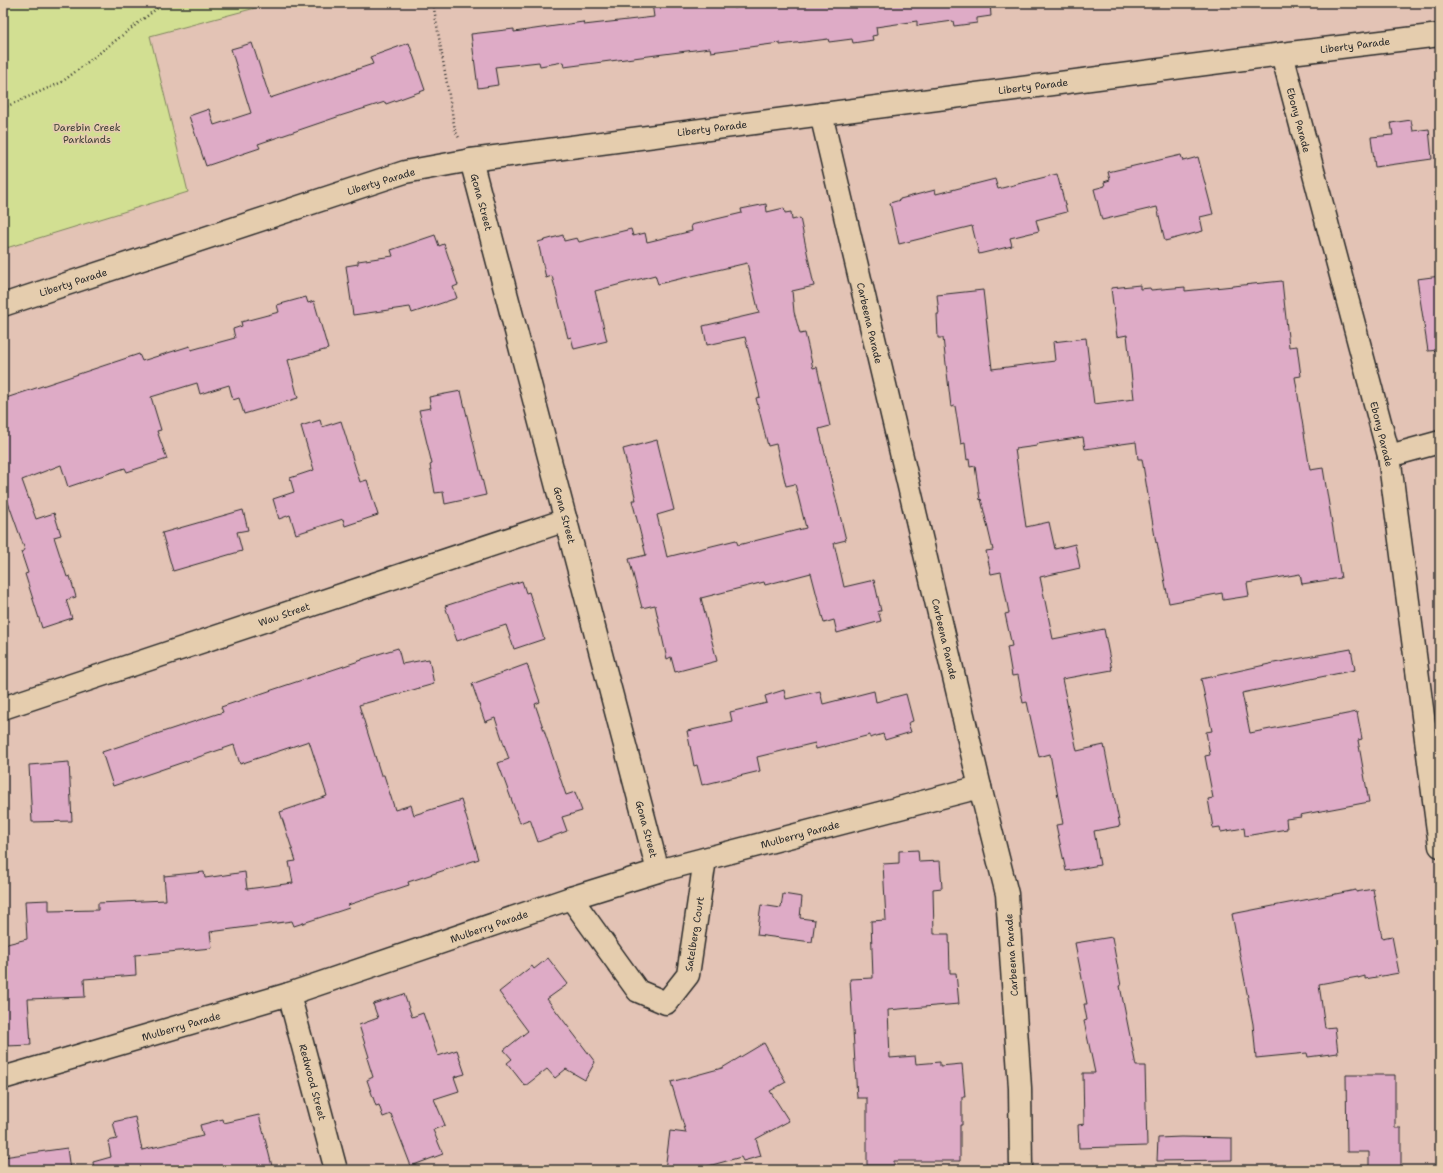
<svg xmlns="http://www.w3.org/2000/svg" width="1443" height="1173" viewBox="0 0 1443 1173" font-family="'Shantell Sans',sans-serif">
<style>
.green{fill:#d2df92;stroke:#7e855e}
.building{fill:#deabc6;stroke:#2b2b2b}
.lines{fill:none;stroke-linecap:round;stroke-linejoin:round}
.street-casing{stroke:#2b2b2b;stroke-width:25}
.secondary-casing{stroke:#2b2b2b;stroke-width:25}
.path{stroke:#2b2b2b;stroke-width:2.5;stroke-dasharray:1 3;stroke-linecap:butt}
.street{stroke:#e5cdae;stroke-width:22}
.secondary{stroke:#e5cdae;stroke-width:22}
.labels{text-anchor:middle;stroke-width:3.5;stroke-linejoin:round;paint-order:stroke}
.street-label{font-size:10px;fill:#2b2b2b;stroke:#e5cdae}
.park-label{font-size:10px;fill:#3c3d35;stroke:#e5cdae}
</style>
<rect width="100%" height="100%" fill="#e3c3b5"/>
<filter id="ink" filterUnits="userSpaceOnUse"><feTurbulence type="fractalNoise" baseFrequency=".025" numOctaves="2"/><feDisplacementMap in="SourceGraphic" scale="8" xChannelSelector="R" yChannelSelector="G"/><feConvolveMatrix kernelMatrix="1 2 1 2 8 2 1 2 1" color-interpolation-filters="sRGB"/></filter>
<g filter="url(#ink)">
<polygon class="green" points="3,3 274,3 150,36 188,192 3,249"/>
<g class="building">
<polygon points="652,3 733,3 734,8 774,3 990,3 991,16 977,18 977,23 954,26 953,21 917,26 917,21 876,27 877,35 872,36 873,40 853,43 852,39 829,42 828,39 780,45 780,43 711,52 710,48 564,67 563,62 540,66 539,62 495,67 498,85 478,88 471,34 514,29 514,32 583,22 584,25 654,17"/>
<polygon points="252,43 270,98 373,64 370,57 409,43 425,90 386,104 385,102 343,115 258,144 260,148 206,166 189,116 209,109 214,125 251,113 231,49"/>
<polygon points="1411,120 1413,131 1429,129 1432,159 1375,167 1371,137 1393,135 1391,123"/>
<polygon points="1181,155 1183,161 1198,157 1213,214 1200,217 1203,231 1165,241 1157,207 1102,220 1094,189 1105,186 1104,182 1110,180 1108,172"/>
<polygon points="1057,174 1067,212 1036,220 1039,231 1010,238 1012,246 979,254 972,226 899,244 890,203 900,200 900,199 935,190 936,194 995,179 998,189"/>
<polygon points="766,204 767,212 784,208 785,213 791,212 792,220 800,218 814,286 792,291 794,312 800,334 805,333 813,368 817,367 830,426 819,429 846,540 834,543 844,587 874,580 881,611 878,611 881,621 837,633 834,620 824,623 811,573 765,585 764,582 701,598 717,661 675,672 671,657 667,659 655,605 642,608 629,559 646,555 632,500 636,500 623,449 657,440 674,510 657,515 667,557 736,540 738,545 806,528 795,484 786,486 776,444 768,446 756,398 760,397 745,337 707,345 703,326 759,313 747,263 658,284 655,275 595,291 607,341 574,349 571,337 568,338 552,276 546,278 538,242 563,235 564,241 577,238 579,242 631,229 633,236 645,233 647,242 692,231 691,225 742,213 741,209"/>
<polygon points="435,235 439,246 444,244 458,285 453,287 457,298 412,313 410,307 353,315 346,266 358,264 358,261 393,256 391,250"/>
<polygon points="1440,276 1440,350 1428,351 1417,279"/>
<polygon points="1282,281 1289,347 1297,346 1301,376 1295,377 1310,470 1323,468 1341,578 1302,584 1300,574 1247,583 1249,596 1223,600 1222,593 1169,603 1157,542 1156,543 1142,459 1138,459 1136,442 1085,449 1083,437 1037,444 1037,446 1015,449 1026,527 1049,522 1055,549 1075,544 1080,568 1040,577 1053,639 1104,629 1112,670 1062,679 1077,751 1104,745 1120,826 1094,831 1100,865 1066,871 1056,825 1063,824 1050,754 1039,757 1027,702 1023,703 1018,675 1012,676 1007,647 1012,646 1005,614 1009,613 1001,572 991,574 986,551 993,550 981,499 980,500 975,466 970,467 969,459 967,460 965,443 961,444 955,406 951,407 943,338 938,338 937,314 939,314 937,295 983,290 992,369 1055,361 1053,342 1086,338 1094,404 1134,399 1127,335 1117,337 1111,288 1140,285 1140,289 1150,288 1151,290 1185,287 1185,291"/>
<polygon points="306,297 308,303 314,301 328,349 288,360 298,398 244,414 239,398 233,400 229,385 200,394 197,383 151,397 161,430 157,431 167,459 127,472 125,468 68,487 61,465 22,480 36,519 54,513 61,535 54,537 67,577 70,576 76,597 66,600 72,618 42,628 25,574 28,573 21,552 25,550 3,488 3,399 139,354 142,361 190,346 191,350 235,338 233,329 242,326 241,322 279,312 277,305"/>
<polygon points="461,391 486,495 445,504 443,492 435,493 430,465 432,464 419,410 431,408 429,397"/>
<polygon points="320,420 322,427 341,421 360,482 367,480 378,515 345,526 343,519 296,534 290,515 279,519 273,499 294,492 290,478 314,470 301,426"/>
<polygon points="243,510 248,530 237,532 242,551 173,571 162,533"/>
<polygon points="522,581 526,593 529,592 544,639 514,649 506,625 457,641 445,606"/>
<polygon points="398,648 402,664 429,659 434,684 359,705 381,775 384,775 395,810 411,805 414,815 461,800 479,859 408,882 409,885 348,905 349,908 294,926 292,921 210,932 212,948 135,955 136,975 84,979 85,997 28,999 31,1045 6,1046 3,993 3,945 27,939 25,901 49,900 49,911 98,910 98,903 166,900 164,876 204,872 205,878 245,872 247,889 293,883 289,862 296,861 280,812 327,796 309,741 240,764 234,745 113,786 102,752 223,712 221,707 362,660 362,659"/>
<polygon points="1351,649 1355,670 1242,693 1250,733 1357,712 1362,739 1358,740 1369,802 1300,815 1301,817 1286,819 1287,829 1245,836 1244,828 1221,832 1220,827 1213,828 1208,799 1213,798 1205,756 1210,755 1206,732 1212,731 1201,679 1274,663"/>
<polygon points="527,664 540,702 535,704 566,795 575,792 582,811 562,817 567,831 538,842 530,819 520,823 498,763 509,759 495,718 485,722 472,684"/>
<polygon points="784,690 786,699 820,691 823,704 874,691 876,702 906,694 913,721 908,723 911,732 885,740 883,734 870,738 870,735 816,749 815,743 757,757 760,771 702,785 697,765 694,766 687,731 732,721 730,712 767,703 765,696"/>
<polygon points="69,762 72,821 32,822 29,765"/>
<polygon points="918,850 919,862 940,861 942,888 933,889 934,934 949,934 950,973 956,973 959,1004 888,1010 890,1058 915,1056 916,1064 940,1062 940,1066 962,1064 965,1097 962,1097 962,1125 960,1125 960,1161 894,1161 894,1165 867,1165 867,1098 857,1098 850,979 873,978 871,921 886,920 883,864 899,863 899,851"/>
<polygon points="1373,889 1382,938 1392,936 1399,973 1365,979 1365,976 1358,978 1358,977 1319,984 1325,1028 1335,1027 1338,1053 1308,1057 1307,1053 1256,1058 1253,1024 1232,914 1356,890 1356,892"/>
<polygon points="783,894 802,897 800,918 815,920 812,942 757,935 761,905 781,908"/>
<polygon points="1112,937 1121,986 1120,986 1136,1066 1145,1066 1147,1146 1079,1148 1078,1125 1084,1124 1083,1073 1095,1073 1084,1021 1087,1020 1084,1004 1087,1004 1075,943"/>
<polygon points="548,958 568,984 547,999 595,1062 585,1080 566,1069 555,1078 547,1069 525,1086 507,1063 512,1059 504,1050 528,1031 499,992 532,966 534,969"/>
<polygon points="404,994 412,1017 423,1013 438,1056 457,1050 465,1074 454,1077 459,1091 434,1099 445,1125 433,1130 443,1154 411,1166 391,1114 383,1117 379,1105 376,1106 367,1080 373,1077 367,1058 369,1057 359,1025 378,1018 373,1004"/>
<polygon points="764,1043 786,1082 770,1091 789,1121 756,1139 761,1156 743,1161 741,1157 694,1170 665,1170 670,1131 686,1133 671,1082 722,1068"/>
<polygon points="1346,1075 1395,1075 1395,1128 1401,1128 1401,1170 1369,1170 1369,1152 1347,1152"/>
<polygon points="259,1115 273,1170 94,1170 93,1162 111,1157 108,1141 117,1139 113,1122 135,1117 142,1150 203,1136 200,1125 223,1119 224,1123"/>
<polygon points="1181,1137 1232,1138 1232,1160 1157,1161 1158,1138"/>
<polygon points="67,1148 70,1170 4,1170 3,1157"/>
</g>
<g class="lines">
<g class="street-casing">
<g id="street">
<polyline points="1282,54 1389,456 1440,846"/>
<polyline points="821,114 980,787 1007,894 1020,1088 1021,1170"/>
<polyline points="471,160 658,871"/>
<polyline points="1389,456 1440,442"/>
<polyline points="3,708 566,520"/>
<polyline points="571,898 638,991 666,1003 688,975 705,859"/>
<polyline points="289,994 336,1170"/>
<polyline points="3,1078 289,994 571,898 658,871 980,787"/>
</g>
</g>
<g class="secondary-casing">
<polyline id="secondary" points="3,305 405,172 471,160 1282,54 1440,35"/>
</g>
<g class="path">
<polyline points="433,3 455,130 459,138"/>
<polyline points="3,108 62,82 164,3"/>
</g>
<use href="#street" class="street"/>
<use href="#secondary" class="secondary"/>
</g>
</g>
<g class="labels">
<g class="street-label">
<text transform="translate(1355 45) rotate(-7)" y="4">Liberty Parade</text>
<text transform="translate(1033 86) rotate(-7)" y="4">Liberty Parade</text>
<text transform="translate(1299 120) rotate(75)" y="4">Ebony Parade</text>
<text transform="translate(712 128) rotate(-7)" y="4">Liberty Parade</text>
<text transform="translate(381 181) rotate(-17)" y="4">Liberty Parade</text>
<text transform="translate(482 202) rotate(75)" y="4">Gona Street</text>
<text transform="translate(73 282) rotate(-18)" y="4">Liberty Parade</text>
<text transform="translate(870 323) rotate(77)" y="4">Carbeena Parade</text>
<text transform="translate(1382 434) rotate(76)" y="4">Ebony Parade</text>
<text transform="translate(565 515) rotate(75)" y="4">Gona Street</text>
<text transform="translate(284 614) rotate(-19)" y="4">Wau Street</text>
<text transform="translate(945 639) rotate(77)" y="4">Carbeena Parade</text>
<text transform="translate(647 829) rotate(75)" y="4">Gona Street</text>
<text transform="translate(800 834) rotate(-15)" y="4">Mulberry Parade</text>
<text transform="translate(489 926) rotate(-19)" y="4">Mulberry Parade</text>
<text transform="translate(694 934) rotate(-81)" y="4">Satelberg Court</text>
<text transform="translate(1011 955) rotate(-94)" y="4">Carbeena Parade</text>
<text transform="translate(181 1026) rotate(-16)" y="4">Mulberry Parade</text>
<text transform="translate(313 1082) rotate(75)" y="4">Redwood Street</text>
</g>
<g class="park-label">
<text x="87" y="131">Darebin Creek<tspan x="87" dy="12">Parklands</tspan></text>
</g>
</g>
<rect width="1443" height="1173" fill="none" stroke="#e5cdae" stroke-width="16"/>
<rect x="8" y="8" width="1427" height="1157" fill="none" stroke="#2b2b2b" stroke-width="1.5" filter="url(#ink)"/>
</svg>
